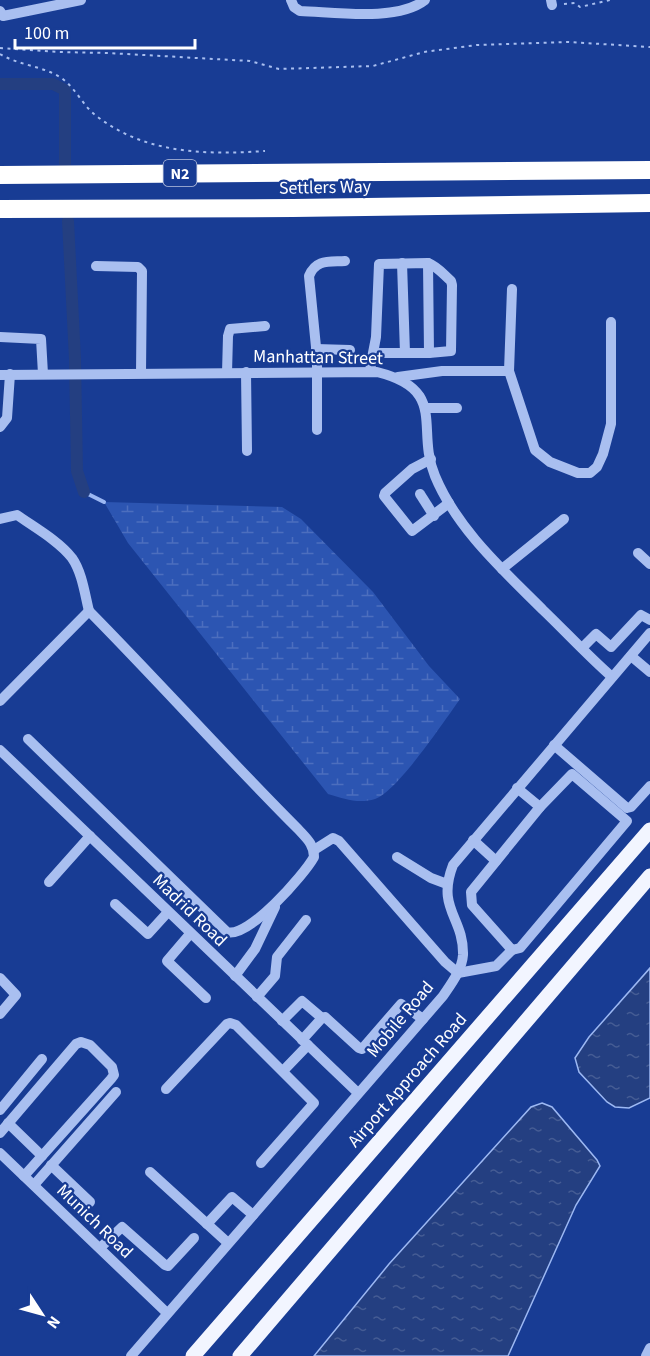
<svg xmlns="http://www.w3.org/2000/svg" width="650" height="1356" viewBox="0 0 650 1356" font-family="'Source Sans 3',sans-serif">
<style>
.wetland{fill:url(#wetland-marsh)}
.water{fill:url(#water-ripples);stroke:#9cb8f3;stroke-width:1.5}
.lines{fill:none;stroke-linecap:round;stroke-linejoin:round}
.stream{stroke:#9cb8f3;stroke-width:4}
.canal{stroke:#243f81;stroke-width:12}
.path{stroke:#a9bff0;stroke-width:2;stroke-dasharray:3 4.5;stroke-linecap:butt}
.minor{stroke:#a9bff0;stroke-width:10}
.major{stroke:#f2f5ff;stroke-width:15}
.highway{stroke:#fff;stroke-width:18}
.labels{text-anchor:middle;stroke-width:4.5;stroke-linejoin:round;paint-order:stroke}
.shield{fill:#183c94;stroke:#bac4df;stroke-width:1.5}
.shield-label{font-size:16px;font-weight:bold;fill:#fff}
.street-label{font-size:18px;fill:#fff;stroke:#183c94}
</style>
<defs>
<pattern id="wetland-marsh" width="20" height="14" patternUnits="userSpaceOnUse" patternTransform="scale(1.5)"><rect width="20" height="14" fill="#2c55b2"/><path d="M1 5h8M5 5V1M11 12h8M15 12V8" fill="none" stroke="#4c6ebe"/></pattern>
<pattern id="water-ripples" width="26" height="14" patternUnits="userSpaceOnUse" patternTransform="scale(1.5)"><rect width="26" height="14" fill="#243f81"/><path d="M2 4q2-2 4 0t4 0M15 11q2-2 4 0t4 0" fill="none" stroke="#455c94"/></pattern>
</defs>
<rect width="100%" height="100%" fill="#183c94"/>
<path class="wetland" d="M104,502L282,507L301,519L373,592L429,666L460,699C445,720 397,792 375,799C359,804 344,799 328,794L128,543Z"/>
<g class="water">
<polygon points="650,968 650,1098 629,1108 615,1107 607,1102 579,1072 575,1058 589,1037"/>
<polygon points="542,1103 552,1107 597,1160 600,1166 576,1205 508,1356 314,1356 389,1264 531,1107"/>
</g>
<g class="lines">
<polyline class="stream" points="84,492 104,502"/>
<g class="canal">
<polyline points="0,84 53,84 65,90 65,163"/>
<polyline points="68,221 75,359 77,471 84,492"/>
</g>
<g class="path">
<polyline points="564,4 575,3 580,7 610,0"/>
<polyline points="0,48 59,52 108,53 250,61 279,69 373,66 424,52 477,45 569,42 650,47"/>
<path d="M0,54C18,65 42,66 60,77C75,87 82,104 94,114C143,154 205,155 265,151"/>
</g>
<g class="minor">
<path d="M291,0L294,7L300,11C334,12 397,22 425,0"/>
<polyline points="551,0 552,5"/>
<polyline points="0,11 3,16 81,0"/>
<polyline points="402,263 405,353"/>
<path d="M428,263C438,267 443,274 451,281L452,285L451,351L429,353"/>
<polyline points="96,266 138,267 142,271 141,373"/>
<polyline points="512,289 509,371 535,450 550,462 578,473 590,473 597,467 603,454 611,424 611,322"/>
<polyline points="0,337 41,339 43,374"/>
<polyline points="316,349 350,350"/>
<polyline points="246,372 247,451"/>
<path d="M370,372C371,360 374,349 376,337L379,264L428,263L429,353H373"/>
<polyline points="227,373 228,336 230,329 265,326"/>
<path d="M0,375L377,372C449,390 415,428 435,476C457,529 503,570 543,610C566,632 588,656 612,677"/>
<polyline points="398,377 442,371 509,371"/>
<polyline points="425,408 457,408"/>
<polyline points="0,427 7,418 10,374"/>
<path d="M317,430V357L309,276C316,259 329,262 345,261"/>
<polyline points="431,459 412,469 385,493 384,496 412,531 449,503"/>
<polyline points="420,494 434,516"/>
<path d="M0,519L17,515C34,527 59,541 72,558C82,572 85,595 89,611"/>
<polyline points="638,553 650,564"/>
<polyline points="502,569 564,519"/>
<polyline points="582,648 596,634 611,647 641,615 650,620"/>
<polyline points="631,656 650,672"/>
<path d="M0,701L89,611C160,683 227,758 298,829C306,838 314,844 314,857C304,875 248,939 227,932L28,739"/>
<polyline points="554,745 627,808 631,807 650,786"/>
<polyline points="0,750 358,1093"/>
<polygon points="572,774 627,821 520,948 512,950 472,905 471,892 540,807"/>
<polyline points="517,788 540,807"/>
<polyline points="473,840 496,861"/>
<polyline points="314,850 333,838 339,841 445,962 458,973 496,966 512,950"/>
<polyline points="397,857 431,878 447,884"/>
<polyline points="49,882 90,836"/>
<polyline points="115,904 148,934 168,912"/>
<polyline points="190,934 167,961 206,998"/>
<polyline points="235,976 255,949 275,907"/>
<polyline points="0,978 16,995 0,1014"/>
<polyline points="257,997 275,976 277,957 306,920"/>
<polyline points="282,1021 302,1001 322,1018"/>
<polyline points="302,1040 322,1018 325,1017 359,1048 362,1049 401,1004 423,1019"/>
<polyline points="283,1071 308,1045"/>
<polyline points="166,1089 227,1024 230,1023 236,1025 314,1103 261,1163"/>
<polyline points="0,1110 42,1059"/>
<polyline points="8,1123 42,1156"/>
<polyline points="0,1133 76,1044 81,1042 90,1045 112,1067 114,1075 111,1079 24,1176"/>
<polyline points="0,1153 167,1313"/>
<polyline points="51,1165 90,1202"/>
<polyline points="150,1172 228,1243"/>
<polyline points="34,1185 116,1092"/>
<polyline points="207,1224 232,1197 253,1215"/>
<polyline points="100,1248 122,1227 165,1265 168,1266 194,1238"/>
<path d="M131,1356L443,996C451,984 462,970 463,955C464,917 436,909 453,865L650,633"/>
<polyline points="646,1356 650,1348"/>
</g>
<g class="major">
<polyline points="193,1356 650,830"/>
<polyline points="240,1356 650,876"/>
</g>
<g class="highway">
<polyline points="0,175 650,170"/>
<polyline points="0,209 293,208 650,203"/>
</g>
</g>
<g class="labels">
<rect class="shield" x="163.5" y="160" width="33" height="26" rx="4.5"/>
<g class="shield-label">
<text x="180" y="179">N2</text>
</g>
<g class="street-label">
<text transform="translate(325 187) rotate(-1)" y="6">Settlers Way</text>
<text transform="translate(318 357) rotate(1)" y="6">Manhattan Street</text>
<text transform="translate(190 910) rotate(44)" y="6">Madrid Road</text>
<text transform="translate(400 1019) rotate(-50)" y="6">Mobile Road</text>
<text transform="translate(407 1080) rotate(-49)" y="6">Airport Approach Road</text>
<text transform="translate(95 1221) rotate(44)" y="6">Munich Road</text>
</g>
</g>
<g transform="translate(42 1314) rotate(126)" stroke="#183c94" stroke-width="4.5" paint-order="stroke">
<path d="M0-4.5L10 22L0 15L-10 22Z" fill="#ffffff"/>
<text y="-9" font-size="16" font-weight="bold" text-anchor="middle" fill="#ffffff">N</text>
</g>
<path d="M15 39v9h180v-9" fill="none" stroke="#ffffff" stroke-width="3"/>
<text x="24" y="39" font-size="18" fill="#ffffff" stroke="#183c94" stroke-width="4.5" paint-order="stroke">100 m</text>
</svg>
